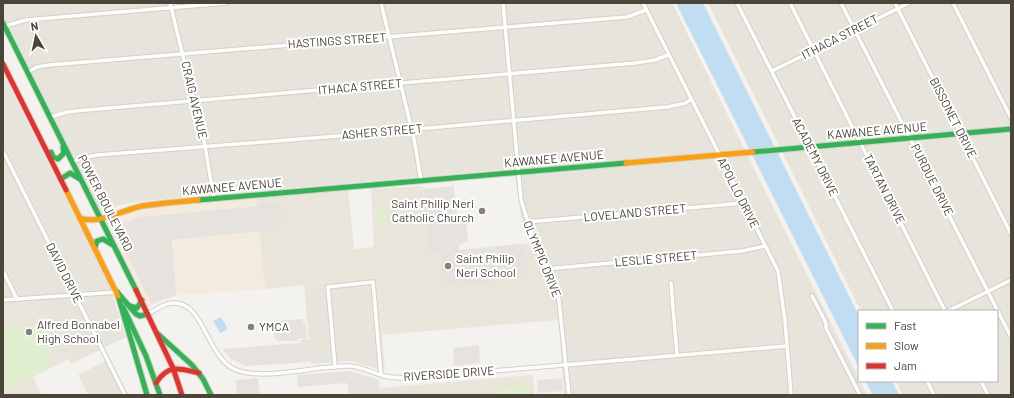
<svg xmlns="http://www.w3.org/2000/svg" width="1014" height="398" viewBox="0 0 1014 398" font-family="Barlow,sans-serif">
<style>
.residential{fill:#e7e4dc}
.commercial{fill:#f3ebdf}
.education{fill:#eae5da}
.green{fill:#e1eecf}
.parking{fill:#e6e3df}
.water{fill:#c0ddf1}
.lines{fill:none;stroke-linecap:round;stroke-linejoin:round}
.street-casing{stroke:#d2d0cb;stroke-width:5.5}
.fast-casing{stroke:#d3cfc5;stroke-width:7}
.slow-casing{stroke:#d3cfc5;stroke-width:7}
.jam-casing{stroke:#d3cfc5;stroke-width:7}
.street{stroke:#fdfdfc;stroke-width:3.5}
.fast{stroke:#30b455;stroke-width:5}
.slow{stroke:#ff9f0a;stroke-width:5}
.jam{stroke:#e5322d;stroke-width:5}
.poi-dot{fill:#868178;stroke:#fff;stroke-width:1.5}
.labels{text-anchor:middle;stroke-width:4;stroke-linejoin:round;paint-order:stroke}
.street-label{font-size:12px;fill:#4b4439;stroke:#fff}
.poi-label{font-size:12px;fill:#4b4439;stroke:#fff;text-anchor:start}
</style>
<rect width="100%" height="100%" fill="#f4f2ee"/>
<g class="residential">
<polygon points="3,3 672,3 867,395 564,395 557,297 530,243 521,217 514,169 141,201 117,206 101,214 3,14"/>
<polygon points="708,3 1011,3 1011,395 903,395 896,381 997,381 997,311 861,311"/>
<polygon points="3,74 109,285 126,337 71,364 40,302 3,305"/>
<polygon points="377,278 385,371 350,361 311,364 304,285"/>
<polygon points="110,359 127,395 88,395 78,375"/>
</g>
<polygon class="commercial" points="256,197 265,289 179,295 147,307 104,221 135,209 150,206"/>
<g class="education">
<polygon points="423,186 429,253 530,243 557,297 558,320 382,335 377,278 265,289 256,197 348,189 354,249 374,247 371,189"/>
<polygon points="40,302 69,359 33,377 42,395 3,395 3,305"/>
<polygon points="533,375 534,395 380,395 380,388"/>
</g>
<g class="green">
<polygon points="384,206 388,223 380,225 374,209"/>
<path d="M48,325C53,340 53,355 47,370L3,393V328Z"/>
<polygon points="530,384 531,395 499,395 499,387"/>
</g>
<g class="parking">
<polygon points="454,186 458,224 466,219 468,241 459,245 459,250 521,244 527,266 526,276 491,280 491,283 472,285 472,282 443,284 440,252 429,253 423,189"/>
<polygon points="281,203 282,229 172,240 176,295 151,303 113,226 140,217 258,206 259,215 258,204"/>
<polygon points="303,319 303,323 305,322 307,338 298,339 298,341 277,341 274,336 273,321"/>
<polygon points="309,339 311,362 246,366 231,359 222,349 300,343 301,340"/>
<polygon points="479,345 480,363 454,366 453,348"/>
<polygon points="350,371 379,380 380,395 349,395 347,383 298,387 297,375"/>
<polygon points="258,378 260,395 237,395 236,380"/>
<polygon points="562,378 563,391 538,393 537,380"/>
</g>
<g class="water">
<polygon points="676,3 703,3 859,316 859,368"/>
<polygon points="221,317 228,329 220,333 213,321"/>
<polygon points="865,381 892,381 899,395 873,395"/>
</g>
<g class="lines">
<g class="street-casing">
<g id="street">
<polyline points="170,3 205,146 214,199"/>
<polyline points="381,3 414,139 421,180"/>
<polyline points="503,3 521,200 537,251 557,292 559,301 569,395"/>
<polyline points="643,3 778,271 785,321 791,395"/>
<polyline points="737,3 893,311"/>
<polyline points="790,3 945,311"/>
<polyline points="841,3 1011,337"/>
<polyline points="895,3 1011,234"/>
<polyline points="953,3 1011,118"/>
<polyline points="5,26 26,20 226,3"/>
<polyline points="772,71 909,3"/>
<polyline points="28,72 37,67 49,65 627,17 646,10"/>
<polyline points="51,117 67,112 86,110 635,63 655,60 668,55"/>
<polyline points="3,151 125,395"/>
<polyline points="73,162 81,158 98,155 326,137 667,107 686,103 691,99"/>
<polyline points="526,222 744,203"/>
<polyline points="546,269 742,251 765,246"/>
<polyline points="3,271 17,299"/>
<polyline points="671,283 677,355"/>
<polyline points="812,296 826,323 826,328 860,395"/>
<polyline points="3,300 117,292"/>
<polyline points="948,311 1011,280"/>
<path d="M148,314C154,311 161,306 167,304C203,294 205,355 234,369C262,382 317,365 349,366C360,366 373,373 384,376C393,378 402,378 411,378L787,346"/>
<polyline points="335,367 328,287 373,282 381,375"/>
<polyline points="927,381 934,395"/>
<polyline points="981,381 988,395"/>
</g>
</g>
<g class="fast-casing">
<g id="fast">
<polyline points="3,23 136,290"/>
<polyline points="51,152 53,157 58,159 64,153 63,147"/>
<polyline points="753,152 1011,129"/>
<polyline points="61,179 70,173 80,179"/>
<polyline points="198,200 626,163"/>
<polyline points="95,247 97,241 103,239 113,245"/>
<polyline points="117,292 136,314 140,316 148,314"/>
<polyline points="117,292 147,395"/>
<polyline points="130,306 137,308 142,300"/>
<polyline points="123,307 146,356 160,395"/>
<polyline points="158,334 192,365 203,379 211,395"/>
</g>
</g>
<g class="slow-casing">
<g id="slow">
<polyline points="626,163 753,152"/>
<polyline points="66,190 118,296"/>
<path d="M80,218C99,225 122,210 142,206C161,203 179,202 198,200"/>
</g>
</g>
<g class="jam-casing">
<g id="jam">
<polyline points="3,64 66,190"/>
<polyline points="136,290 173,368 182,395"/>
<path d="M156,383C168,364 179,368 199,373"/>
</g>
</g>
<use href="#street" class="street"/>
<use href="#fast" class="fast"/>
<use href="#slow" class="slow"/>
<use href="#jam" class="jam"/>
</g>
<g class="poi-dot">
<circle cx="482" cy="211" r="4"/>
<circle cx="448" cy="266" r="4"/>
<circle cx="251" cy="327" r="4"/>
<circle cx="29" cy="332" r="4"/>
</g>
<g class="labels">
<g class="street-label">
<text transform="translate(840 37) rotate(-27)" y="4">ITHACA STREET</text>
<text transform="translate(337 41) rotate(-4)" y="4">HASTINGS STREET</text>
<text transform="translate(360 87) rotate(-5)" y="4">ITHACA STREET</text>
<text transform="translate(194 100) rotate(77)" y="4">CRAIG AVENUE</text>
<text transform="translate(953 118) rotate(63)" y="4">BISSONET DRIVE</text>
<text transform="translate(877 131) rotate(-5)" y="4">KAWANEE AVENUE</text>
<text transform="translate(382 132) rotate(-5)" y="4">ASHER STREET</text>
<text transform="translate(815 157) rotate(63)" y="4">ACADEMY DRIVE</text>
<text transform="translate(554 159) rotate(-5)" y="4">KAWANEE AVENUE</text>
<text transform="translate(932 180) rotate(63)" y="4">PURDUE DRIVE</text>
<text transform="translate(232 187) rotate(-5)" y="4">KAWANEE AVENUE</text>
<text transform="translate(884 189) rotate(63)" y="4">TARTAN DRIVE</text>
<text transform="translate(738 193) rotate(63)" y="4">APOLLO DRIVE</text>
<text transform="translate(105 203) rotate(63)" y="4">POWER BOULEVARD</text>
<text transform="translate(635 213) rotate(-5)" y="4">LOVELAND STREET</text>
<text transform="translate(542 259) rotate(68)" y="4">OLYMPIC DRIVE</text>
<text transform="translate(656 259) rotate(-5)" y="4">LESLIE STREET</text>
<text transform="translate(64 273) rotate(63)" y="4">DAVID DRIVE</text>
<text transform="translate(449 374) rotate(-4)" y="4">RIVERSIDE DRIVE</text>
</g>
<g class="poi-label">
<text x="474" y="208" text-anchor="end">Saint Philip Neri<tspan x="474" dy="14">Catholic Church</tspan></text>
<text x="456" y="263">Saint Philip<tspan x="456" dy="14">Neri School</tspan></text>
<text x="37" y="329">Alfred Bonnabel<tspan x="37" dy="14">High School</tspan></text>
<text x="259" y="331">YMCA</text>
</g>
</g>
<rect width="1014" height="398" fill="none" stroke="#4b4439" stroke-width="8"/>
<rect x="858" y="310" width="140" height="72" fill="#ffffff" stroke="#b7b4b0"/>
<rect x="866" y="323" width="20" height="6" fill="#30b455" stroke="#b7b4b0"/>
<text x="894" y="330" font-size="12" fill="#4b4439">Fast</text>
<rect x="866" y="343" width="20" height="6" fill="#ff9f0a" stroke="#b7b4b0"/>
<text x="894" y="350" font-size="12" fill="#4b4439">Slow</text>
<rect x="866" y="363" width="20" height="6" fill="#e5322d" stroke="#b7b4b0"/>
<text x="894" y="370" font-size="12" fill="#4b4439">Jam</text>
<g transform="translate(36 36) rotate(351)" stroke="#ffffff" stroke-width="3" paint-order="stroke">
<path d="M0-3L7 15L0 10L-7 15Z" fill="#4b4439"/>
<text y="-6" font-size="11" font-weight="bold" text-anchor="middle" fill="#4b4439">N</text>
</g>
</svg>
